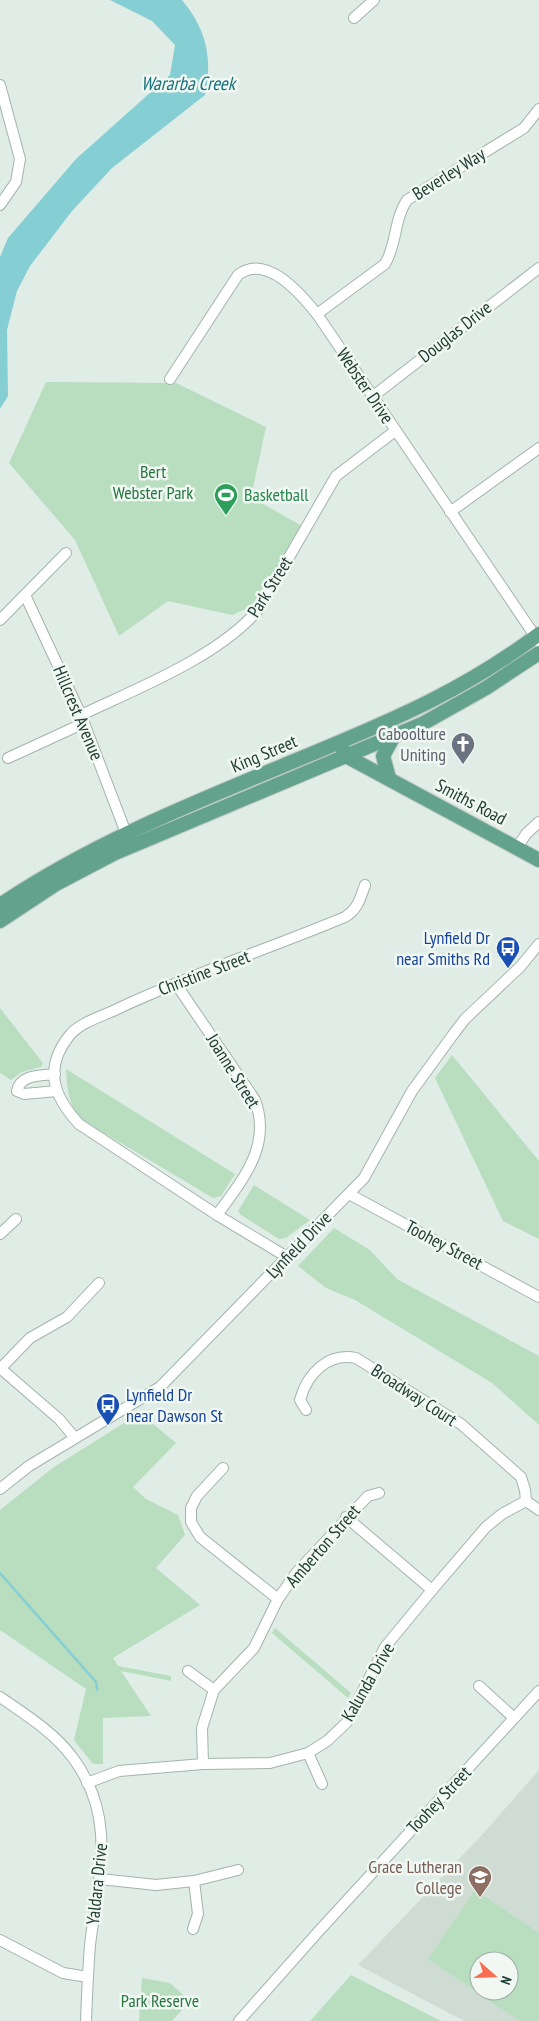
<svg xmlns="http://www.w3.org/2000/svg" width="539" height="2021" viewBox="0 0 539 2021" font-family="'PT Sans Narrow',sans-serif">
<style>
.built{fill:#cedcd4;fill-rule:evenodd}
.green{fill:#b8debf;fill-rule:evenodd}
.water{fill:#85ced3}
.lines{fill:none;stroke-linecap:round;stroke-linejoin:round}
.stream{stroke:#85ced3;stroke-width:2.5}
.minor-casing{stroke:#a3b4ad;stroke-width:12}
.major-casing{stroke:#c1c9c6;stroke-width:16}
.minor{stroke:#fff;stroke-width:10}
.major{stroke:#63a38d;stroke-width:14}
.labels{text-anchor:middle;stroke-width:5;stroke-linejoin:round;paint-order:stroke}
.street-label{font-size:18px;fill:#203d33;stroke:#f1f8f4}
.park-label{font-size:18px;fill:#297540;stroke:#f1f8f4}
.leisure-label{font-size:18px;fill:#27864d;stroke:#f1f8f4;text-anchor:start}
.worship-label{font-size:18px;fill:#5b616d;stroke:#f1f8f4;text-anchor:end}
.transit-label{font-size:18px;fill:#164399;stroke:#f1f8f4;text-anchor:end}
.education-label{font-size:18px;fill:#785e54;stroke:#f1f8f4;text-anchor:end}
.water-label{font-size:19px;font-style:italic;fill:#18727b;stroke:#f1f8f4}
</style>
<rect width="100%" height="100%" fill="#e0ece6"/>
<path class="built" d="M539,1770V2021H464L358,1965L481,1836ZM479,1961H509V1991H479Z"/>
<g class="green">
<polygon points="46,382 176,383 266,427 251,497 302,526 255,605 232,615 168,601 119,636 75,540 9,463"/>
<polygon points="0,1008 43,1063 41,1067 22,1072 11,1080 0,1073"/>
<polygon points="452,1055 539,1161 539,1239 503,1221 435,1078"/>
<path d="M66,1069L235,1174L221,1196L213,1198L79,1118C68,1102 67,1088 66,1069Z"/>
<polygon points="254,1185 310,1220 286,1238 279,1239 241,1215 238,1211"/>
<polygon points="334,1228 370,1250 397,1279 539,1356 539,1425 492,1383 355,1300 326,1288 298,1266"/>
<polygon points="140,1413 176,1443 133,1487 146,1499 178,1515 185,1535 156,1568 200,1605 113,1658 118,1666 171,1676 171,1681 121,1671 151,1716 103,1718 103,1764 93,1764 74,1740 86,1689 0,1630 0,1510 54,1467"/>
<polygon points="275,1628 351,1693 348,1698 272,1633"/>
<path d="M475,1890L539,1933V2021H520L428,1959ZM479,1961H509V1991H479Z"/>
<polygon points="351,1975 441,2021 310,2021"/>
<polygon points="142,1978 170,1983 190,2001 172,2021 139,2021"/>
</g>
<path class="water" d="M110,0H182C206,29 213,57 205,95L112,168L72,211L30,266L17,291L7,330L8,396L0,409V257L8,238L76,159L170,75L175,45L152,21Z"/>
<g class="lines">
<polyline class="stream" points="0,1573 96,1682 97,1690"/>
<g class="minor-casing">
<g id="minor">
<polyline points="354,18 374,0"/>
<polyline points="0,85 20,159 16,182 0,205"/>
<path d="M317,314L385,264C397,244 394,219 407,200L524,128L539,109"/>
<path d="M170,379L238,275C266,253 300,293 317,314L539,642"/>
<polyline points="372,397 539,268"/>
<polyline points="450,512 539,448"/>
<polyline points="25,595 81,715 126,833"/>
<polyline points="0,620 66,553"/>
<path d="M81,715C138,688 218,657 259,609L336,476L395,431"/>
<polyline points="8,758 84,723"/>
<polyline points="517,848 526,834 539,822"/>
<path d="M176,984L255,1100C272,1146 243,1179 217,1215"/>
<path d="M55,1074C41,1076 20,1074 17,1091L24,1094L57,1091"/>
<polyline points="349,1194 539,1297"/>
<polyline points="0,1234 16,1219"/>
<path d="M287,1257L217,1215L79,1124C54,1097 43,1069 69,1036C79,1023 100,1017 115,1010C189,975 268,949 345,917C358,909 360,899 365,885"/>
<polyline points="0,1368 59,1419 75,1438"/>
<polyline points="0,1369 30,1338 67,1317 99,1283"/>
<path d="M306,1410L300,1400C307,1374 328,1352 356,1358L461,1424L521,1477L525,1490L526,1501"/>
<polyline points="223,1468 197,1496 191,1508 191,1522 200,1537 278,1599"/>
<polyline points="0,1489 29,1466 160,1387 364,1178 412,1091 455,1032 465,1019 520,967 539,944"/>
<polyline points="526,1501 539,1510"/>
<polyline points="346,1517 432,1590"/>
<polyline points="188,1671 214,1690"/>
<polyline points="479,1686 514,1718"/>
<path d="M0,1697C26,1715 54,1732 73,1758C118,1819 98,1877 90,1945C88,1970 87,1996 86,2021"/>
<polyline points="308,1753 322,1784"/>
<polyline points="203,1764 202,1728 214,1690 254,1648 278,1599 297,1572 368,1496 379,1493"/>
<polyline points="87,1783 119,1771 203,1764 270,1763 308,1753 327,1741 347,1722 385,1647 432,1590 486,1527 502,1514 526,1501"/>
<polyline points="100,1879 156,1885 194,1881 238,1870"/>
<polyline points="193,1929 198,1914 194,1881"/>
<polyline points="0,1940 63,1973 88,1977"/>
<polyline points="239,2021 318,1932 539,1691"/>
</g>
</g>
<g class="major-casing">
<g id="major">
<polyline points="343,750 346,756 539,860"/>
<polyline points="389,778 383,756 394,736"/>
<path d="M0,905C98,839 208,797 316,752C398,718 467,688 539,634"/>
<polyline points="0,921 56,884 115,853 422,724 486,688 539,653"/>
</g>
</g>
<use href="#minor" class="minor"/>
<use href="#major" class="major"/>
</g>
<defs>
<g id="stadium-pin" transform="scale(1.25)"><path d="M0 17L-7.5 6A9.5 9.5 0 1 1 7.5 6Z" fill="#2e9e5b" stroke="#f1f8f4"/><path d="M0-5a6.5 5 0 1 0 0 10a6.5 5 0 1 0 0-10ZM-3.5-1.8h7v3.6h-7Z" fill="#fff"/></g>
<g id="church-pin" transform="scale(1.25)"><path d="M0 17L-7.5 6A9.5 9.5 0 1 1 7.5 6Z" fill="#6b7280" stroke="#f1f8f4"/><path d="M-1.2-6h2.4v3.5h3.3v2.4h-3.3V6h-2.4V-.1h-3.3v-2.4h3.3Z" fill="#fff"/></g>
<g id="bus-pin" transform="scale(1.25)"><path d="M0 17L-7.5 6A9.5 9.5 0 1 1 7.5 6Z" fill="#1a4fb4" stroke="#f1f8f4"/><path d="M-5-6H5V4H4V6H2V4H-2V6H-4V4H-5ZM-3.5-4V0h7V-4ZM-3.5 1.2v1.5H-2V1.2ZM2 1.2v1.5H3.5V1.2Z" fill="#fff"/></g>
<g id="school-pin" transform="scale(1.25)"><path d="M0 17L-7.5 6A9.5 9.5 0 1 1 7.5 6Z" fill="#8d6e63" stroke="#f1f8f4"/><path d="M0-5L7-2L0 1L-7-2ZM-4 1L0 2.5L4 1V4Q0 6-4 4Z" fill="#fff"/></g>
</defs>
<g fill-rule="evenodd">
<use href="#stadium-pin" x="226" y="495"/>
<use href="#church-pin" x="463" y="744"/>
<use href="#bus-pin" x="508" y="948"/>
<use href="#bus-pin" x="108" y="1405"/>
<use href="#school-pin" x="480" y="1877"/>
</g>
<g class="labels">
<g class="street-label">
<text transform="translate(449 174) rotate(-32)" y="6">Beverley Way</text>
<text transform="translate(455 332) rotate(-38)" y="6">Douglas Drive</text>
<text transform="translate(365 386) rotate(56)" y="6">Webster Drive</text>
<text transform="translate(270 587) rotate(-58)" y="6">Park Street</text>
<text transform="translate(78 713) rotate(67)" y="6">Hillcrest Avenue</text>
<text transform="translate(264 754) rotate(-23)" y="6">King Street</text>
<text transform="translate(471 802) rotate(28)" y="6">Smiths Road</text>
<text transform="translate(204 973) rotate(-21)" y="6">Christine Street</text>
<text transform="translate(233 1071) rotate(58)" y="6">Joanne Street</text>
<text transform="translate(299 1245) rotate(-46)" y="6">Lynfield Drive</text>
<text transform="translate(444 1245) rotate(28)" y="6">Toohey Street</text>
<text transform="translate(414 1395) rotate(33)" y="6">Broadway Court</text>
<text transform="translate(323 1546) rotate(-49)" y="6">Amberton Street</text>
<text transform="translate(368 1682) rotate(-60)" y="6">Kalunda Drive</text>
<text transform="translate(439 1800) rotate(-47)" y="6">Toohey Street</text>
<text transform="translate(97 1884) rotate(-84)" y="6">Yaldara Drive</text>
</g>
<g class="park-label">
<text x="153" y="478">Bert<tspan x="153" dy="21">Webster Park</tspan></text>
<text x="160" y="2007">Park Reserve</text>
</g>
<g class="leisure-label">
<text x="244" y="501">Basketball</text>
</g>
<g class="worship-label">
<text x="446" y="740">Caboolture<tspan x="446" dy="21">Uniting</tspan></text>
</g>
<g class="transit-label">
<text x="490" y="944">Lynfield Dr<tspan x="490" dy="21">near Smiths Rd</tspan></text>
<text x="126" y="1401" text-anchor="start">Lynfield Dr<tspan x="126" dy="21">near Dawson St</tspan></text>
</g>
<g class="education-label">
<text x="462" y="1873">Grace Lutheran<tspan x="462" dy="21">College</tspan></text>
</g>
<g class="water-label">
<text x="188" y="90">Wararba Creek</text>
</g>
</g>
<g transform="translate(494 1976) rotate(110)"><circle r="24" fill="#f1f8f4" stroke="#9dada7"/>
<path d="M0-4L9 19L0 12L-9 19Z" fill="#f86e52"/>
<text y="-8" font-size="14" font-weight="bold" text-anchor="middle" fill="#203d33">N</text>
</g>
</svg>
